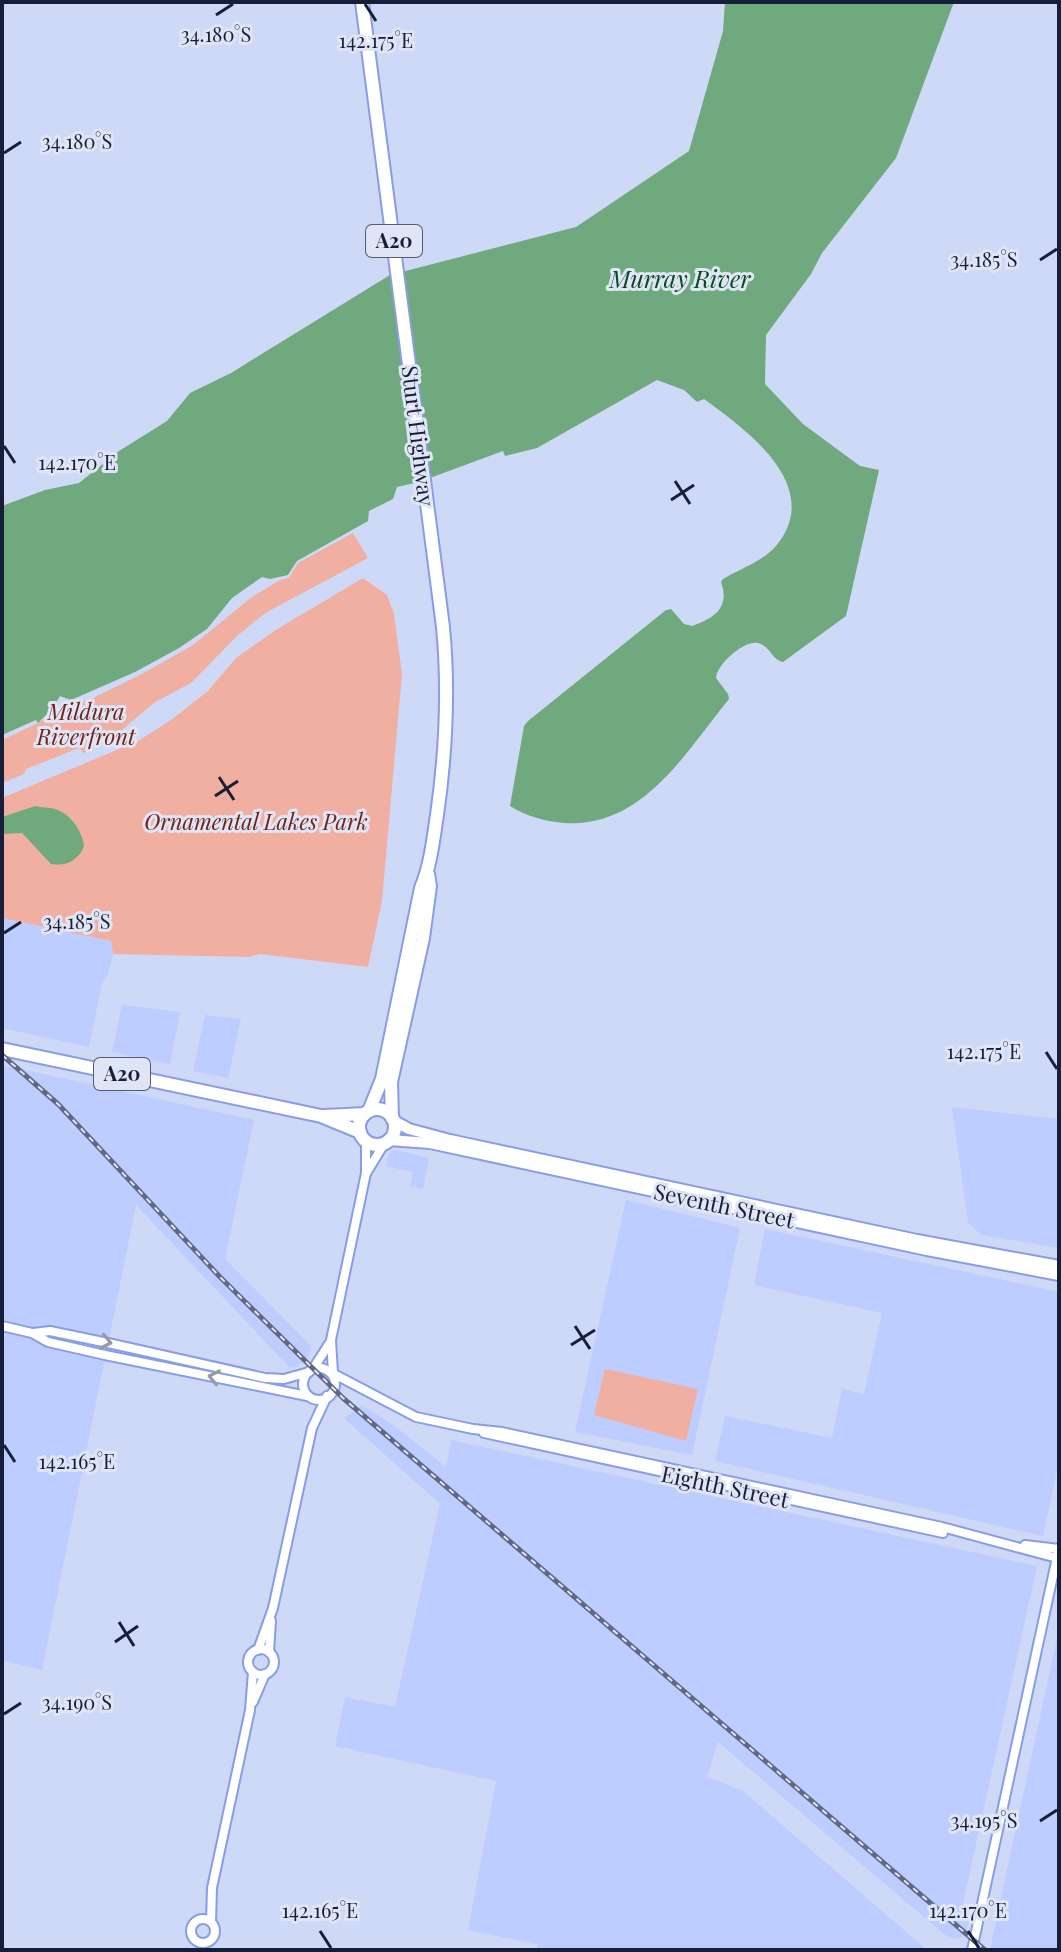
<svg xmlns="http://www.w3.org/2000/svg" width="1061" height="1952" viewBox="0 0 1061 1952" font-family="'Playfair Display',serif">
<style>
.built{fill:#bdcdff}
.green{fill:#f1afa2}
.water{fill:#71a97e}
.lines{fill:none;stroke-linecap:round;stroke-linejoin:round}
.minor-casing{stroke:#889de6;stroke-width:12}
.major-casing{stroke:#889de6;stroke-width:14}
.highway-casing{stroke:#889de6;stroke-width:16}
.minor{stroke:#fff;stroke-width:8}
.major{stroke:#fff;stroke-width:10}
.highway{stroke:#fff;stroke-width:12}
.rail-casing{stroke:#606885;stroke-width:5}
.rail{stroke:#e0e5f5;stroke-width:2;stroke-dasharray:6;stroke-linecap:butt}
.oneway{stroke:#979aa6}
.ticks{fill:none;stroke:#171e3a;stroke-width:3}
.labels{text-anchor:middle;stroke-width:6;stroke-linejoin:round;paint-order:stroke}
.shield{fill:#e0e5f5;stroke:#535a72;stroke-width:2}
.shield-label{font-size:20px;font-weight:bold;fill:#171e3a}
.street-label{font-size:22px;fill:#171e3a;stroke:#e0e5f5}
.park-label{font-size:22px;font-style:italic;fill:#722216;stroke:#e0e5f5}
.water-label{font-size:24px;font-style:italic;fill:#064a22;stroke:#e0e5f5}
.ticks-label{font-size:20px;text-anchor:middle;fill:#171e3a;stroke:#e0e5f5;stroke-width:6;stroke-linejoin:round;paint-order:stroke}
</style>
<rect width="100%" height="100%" fill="#ced8f7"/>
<g class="built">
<polygon points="2,918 111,941 113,954 108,974 102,983 89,1047 2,1028"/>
<polygon points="122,1005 180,1012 170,1064 112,1052"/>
<polygon points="205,1015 241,1019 228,1078 193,1071"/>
<polygon points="2,1065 254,1120 225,1259 311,1346 309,1355 297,1367 290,1368 136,1205 42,1670 2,1660"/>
<polygon points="952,1107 1059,1119 1059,1248 982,1235 968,1223"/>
<polygon points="395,1150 429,1158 423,1189 410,1186 413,1172 386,1166 389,1153"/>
<polygon points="626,1200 740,1228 692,1455 575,1432"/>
<polygon points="765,1229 1059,1292 1059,1461 1043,1536 715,1461 725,1416 832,1438 842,1389 864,1394 882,1313 754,1285"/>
<polygon points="362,1405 396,1427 446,1467 451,1440 1037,1566 962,1908 971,1917 964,1936 955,1939 945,1935 718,1742 707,1777 743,1791 927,1950 537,1950 537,1944 468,1930 496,1781 335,1746 345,1697 395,1707 440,1504 344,1418"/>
<polygon points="1059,1629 1059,1950 990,1950 993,1935"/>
</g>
<g class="green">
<polygon points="353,533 368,558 265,613 237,636 191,683 155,702 110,740 84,753 79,748 26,769 24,774 2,783 2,740 38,723 65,706 93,698 142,674 193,645 252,597 280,580 289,578 298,563"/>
<polygon points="363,578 387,595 394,614 402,674 382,901 368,967 260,954 249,957 113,954 111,941 2,918 2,798 138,741 171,720 208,691 236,658 274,631"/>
<polygon points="605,1369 698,1389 686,1441 594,1415"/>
</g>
<g class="water">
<path d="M725,2H954L896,158L822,253L811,274L766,335L765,384L803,424L860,466L879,470L846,616L783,662C772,660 770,646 758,643C744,640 717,664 716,678L728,694L729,699C685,753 642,829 563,823C545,821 525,816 510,806L524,726L528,721L666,610L671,609L684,624L692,626C715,618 730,607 721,582L723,579C740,569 763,561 776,546C825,487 747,430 704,399L697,402L684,390L657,380L537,448L505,456L503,451L419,482L397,487L393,499L369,511L368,521L297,561L288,575L270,579L262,577L232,598L207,629L179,648L135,672L71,700L60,696L52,709L38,723L36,720L2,735V506L45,490L79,483L119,451L167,421L190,393L231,373L390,275L576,227L689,151L723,31Z"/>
<path d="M35,806C41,808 50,807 55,809C71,814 82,831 84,846C79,860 66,867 51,864L22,833L2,834V817Z"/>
</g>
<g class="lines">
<g class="minor-casing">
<g id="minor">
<polyline points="367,1172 384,1144"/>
<polyline points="2,1326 32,1333 48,1342 105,1355 307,1396"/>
<polyline points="33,1333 50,1331 108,1343 265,1378 284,1379 309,1372"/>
<circle cx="319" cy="1384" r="16"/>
<polyline points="313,1369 329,1344"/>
<polyline points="333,1373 331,1340 366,1173 366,1141"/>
<polyline points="334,1374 416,1417 473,1429 502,1432 942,1527 1057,1558"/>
<polyline points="484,1433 943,1533"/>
<polyline points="1025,1545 1059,1549"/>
<circle cx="261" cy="1662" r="13"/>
<polyline points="258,1650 273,1608 312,1428 327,1396"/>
<polyline points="269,1652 271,1621"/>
<polyline points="253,1702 265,1674"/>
<circle cx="203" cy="1931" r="12"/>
<polyline points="211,1922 212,1888 250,1710 253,1672"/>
<polyline points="972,1950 1059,1548"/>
</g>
</g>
<g class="major-casing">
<g id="major">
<polyline points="394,1121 409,1129 450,1140 917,1240 1059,1266"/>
<polyline points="389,1140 430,1143 927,1250 1059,1275"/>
</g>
</g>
<g class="highway-casing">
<g id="highway">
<path d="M362,2L443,627C449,690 446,752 437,815C433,840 431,864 421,888L382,1079L369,1111"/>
<polyline points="2,1049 321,1116 360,1132"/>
<circle cx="377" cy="1127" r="18"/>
<polyline points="324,1116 365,1114"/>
<polyline points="392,1118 391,1082 423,938 430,886 428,874"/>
</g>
</g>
<use href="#minor" class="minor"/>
<use href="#major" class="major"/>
<use href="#highway" class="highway"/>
<g class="rail-casing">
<polyline id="rail" points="2,1055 58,1104 220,1277 343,1398 985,1950"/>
</g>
<use href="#rail" class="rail"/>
</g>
<defs><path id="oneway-chevron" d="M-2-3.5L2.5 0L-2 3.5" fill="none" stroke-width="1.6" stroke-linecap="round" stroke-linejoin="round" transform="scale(2)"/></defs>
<g class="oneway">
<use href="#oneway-chevron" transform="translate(106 1342) rotate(12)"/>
<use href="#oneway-chevron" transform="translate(214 1377) rotate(-168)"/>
</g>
<path class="ticks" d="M365,4L376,21M216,15L233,4M4,153L21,142M1040,260L1057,249M4,446L15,463M675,481L690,504M671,500L694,485M219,777L234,800M215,796L238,781M4,933L21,922M1046,1052L1057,1069M575,1326L590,1349M571,1345L595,1330M4,1445L15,1462M119,1622L134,1646M115,1642L138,1626M4,1714L21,1703M1040,1821L1057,1810M320,1931L331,1948M968,1931L979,1948"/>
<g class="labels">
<g class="shield">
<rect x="366" y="225" width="56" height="32" rx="6"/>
<rect x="94" y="1058" width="56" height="32" rx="6"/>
</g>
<g class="shield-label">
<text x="394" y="248">A20</text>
<text x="122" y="1081">A20</text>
</g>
<g class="street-label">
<text transform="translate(418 436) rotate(83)" y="8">Sturt Highway</text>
<text transform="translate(724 1206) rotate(12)" y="8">Seventh Street</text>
<text transform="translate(725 1487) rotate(12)" y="8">Eighth Street</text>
</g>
<g class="park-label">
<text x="86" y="720">Mildura<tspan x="86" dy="25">Riverfront</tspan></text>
<text x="256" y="830">Ornamental Lakes Park</text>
</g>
<g class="water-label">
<text x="680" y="288">Murray River</text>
</g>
</g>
<g class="ticks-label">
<text x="216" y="42">34.180°S</text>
<text x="376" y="48">142.175°E</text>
<text x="77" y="149">34.180°S</text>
<text x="984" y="267">34.185°S</text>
<text x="77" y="470">142.170°E</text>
<text x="77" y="929">34.185°S</text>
<text x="984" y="1059">142.175°E</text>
<text x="77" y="1469">142.165°E</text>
<text x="77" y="1710">34.190°S</text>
<text x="984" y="1828">34.195°S</text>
<text x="320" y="1918">142.165°E</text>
<text x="968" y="1918">142.170°E</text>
</g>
<rect width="1061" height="1952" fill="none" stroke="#171e3a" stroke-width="8"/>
</svg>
